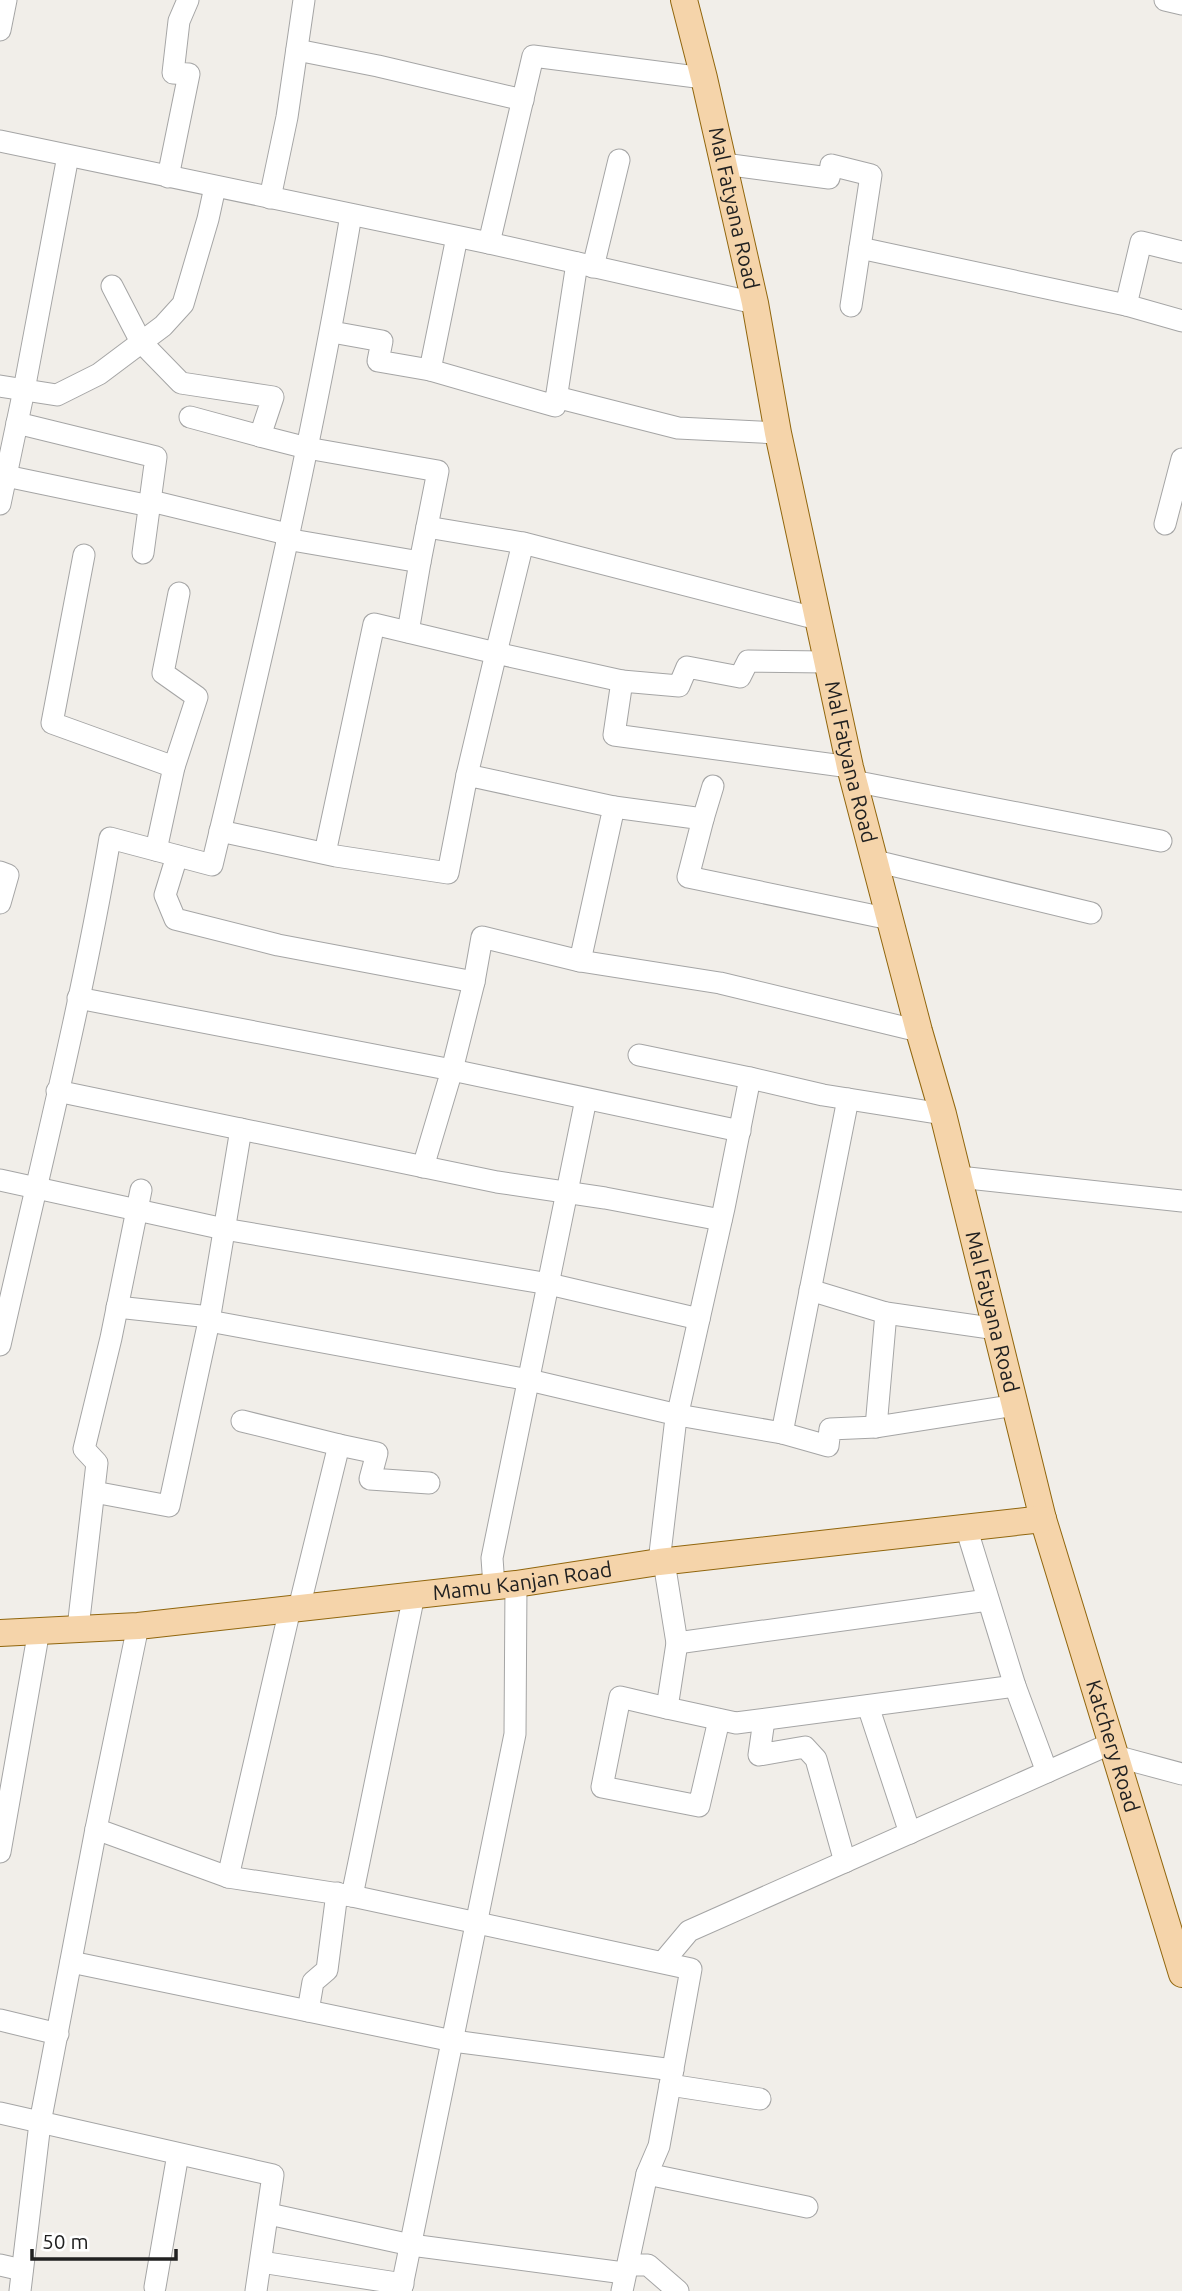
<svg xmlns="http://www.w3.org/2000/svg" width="1182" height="2291" viewBox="0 0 1182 2291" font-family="Ubuntu,sans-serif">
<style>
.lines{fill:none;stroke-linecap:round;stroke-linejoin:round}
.minor-casing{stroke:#a5a5a5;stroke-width:23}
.major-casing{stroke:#91660d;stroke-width:28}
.minor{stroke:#fff;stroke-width:21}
.major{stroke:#f5d4aa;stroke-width:26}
.labels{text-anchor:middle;stroke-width:5;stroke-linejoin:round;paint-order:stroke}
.street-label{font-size:21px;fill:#212121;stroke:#fff}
</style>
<rect width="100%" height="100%" fill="#f1eee9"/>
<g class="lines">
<g class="minor-casing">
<g id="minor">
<polyline points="1165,0 1182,4"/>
<polyline points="0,30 6,0"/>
<polyline points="297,50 378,66 523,100"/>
<polyline points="0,141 489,243 755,303"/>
<polyline points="724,164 829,178 831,165 871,175 851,306"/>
<polyline points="168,177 189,74 173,73 179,21 188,0"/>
<polyline points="270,198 287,117 304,0"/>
<polyline points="457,237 430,370 555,406 577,263"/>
<polyline points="489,243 533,56 704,78"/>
<polyline points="860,248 1126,305"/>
<polyline points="1182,252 1141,242 1126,305 1182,321"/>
<polyline points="593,267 619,160"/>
<polyline points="112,286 141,342 181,383 273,397 260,436 307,448 438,471 420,562 286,539"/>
<polyline points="332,332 382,341 378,361 430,370"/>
<polyline points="0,386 57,395 99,374 163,326 183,304 208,219 215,187"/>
<polyline points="556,397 678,428 778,433"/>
<polyline points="190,417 260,436"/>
<polyline points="17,423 156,457 143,553"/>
<polyline points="6,476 150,506"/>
<polyline points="151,501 287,534"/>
<polyline points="0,504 24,390 68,156"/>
<polyline points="1165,524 1182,459"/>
<polyline points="427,527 523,543"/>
<polyline points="84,555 52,723 174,767 197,697 163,673 179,593"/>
<polyline points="408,632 420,562"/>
<polyline points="826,662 748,661 740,677 687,667 679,686 622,681 614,735 850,767"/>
<polyline points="467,775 496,653 622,681"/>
<polyline points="853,781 1161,841"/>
<polyline points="614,807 703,819 688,877 890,919"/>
<polyline points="703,819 713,786"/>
<polyline points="220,831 336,856 448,873 467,775 614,807 580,961"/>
<polyline points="156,850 174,767"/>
<polyline points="325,853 374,624 496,653 523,543 818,619"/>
<polyline points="177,856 165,895 175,919 278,945 474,982"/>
<polyline points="875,861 1091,913"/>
<polyline points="0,872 8,875 0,903"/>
<polyline points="78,998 452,1070 423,1167"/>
<polyline points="639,1055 750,1078 724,1208 675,1426 659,1562"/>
<polyline points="750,1078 823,1095 943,1114"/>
<polyline points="57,1091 497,1182 605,1198 721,1220"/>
<polyline points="740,1131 452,1070 474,982 482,937 580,961 720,983 919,1031"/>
<polyline points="959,1177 1182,1201"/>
<polyline points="0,1180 224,1229 549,1284 699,1319"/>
<polyline points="810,1290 886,1313 997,1329"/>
<polyline points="117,1307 210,1317"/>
<polyline points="886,1313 876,1427 1016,1405"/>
<polyline points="209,1321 529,1380 678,1415 782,1433 828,1446 830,1429 876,1427"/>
<path d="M0,1345C38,1176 81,1008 110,838L212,865C264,650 314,434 351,215"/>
<polyline points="242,1421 339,1445 299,1608"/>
<polyline points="782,1433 848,1099"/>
<polyline points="339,1445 377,1453 370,1479 429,1483"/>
<polyline points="94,1492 169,1506 209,1321 241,1129"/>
<polyline points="966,1527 1015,1686 1047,1772"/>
<polyline points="664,1562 677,1643 667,1708 736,1723 1015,1686"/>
<polyline points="494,1586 492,1558 586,1099"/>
<polyline points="138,1626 96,1829 228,1877 352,1896 691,1969 659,2146 647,2174 622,2291"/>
<polyline points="78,1628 97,1463 84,1449 111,1338 141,1190"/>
<polyline points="677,1643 988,1600"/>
<polyline points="868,1706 910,1833"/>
<polyline points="667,1708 620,1697 602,1787 699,1806 719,1720"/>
<polyline points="764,1720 759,1755 805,1747 816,1759 845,1862"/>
<polyline points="1115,1756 1182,1774"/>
<polyline points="0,1852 39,1630"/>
<polyline points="228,1877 290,1609"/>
<polyline points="352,1896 414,1595"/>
<polyline points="71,1962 453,2041 673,2070"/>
<polyline points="663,1962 689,1931 1112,1743"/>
<polyline points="308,2011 313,1982 327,1970 337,1893"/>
<polyline points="0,2020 58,2034"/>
<polyline points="670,2085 760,2099"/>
<polyline points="0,2113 273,2175 256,2291"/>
<polyline points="647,2174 807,2207"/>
<polyline points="269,2214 411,2245 624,2273 629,2265 648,2265 678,2291"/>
<polyline points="261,2262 403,2284"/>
<polyline points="0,2265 22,2270"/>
<polyline points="155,2287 178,2154"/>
<polyline points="20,2291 40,2123 96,1829"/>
<polyline points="401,2291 515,1734 516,1584"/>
</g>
</g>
<g class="major-casing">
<g id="major">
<path id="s1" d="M684,0L704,78L755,303L778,433L850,767L919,1031L943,1114L1043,1519L1182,1974"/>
<path id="s2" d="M0,1633L138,1626L516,1584L659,1562L1043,1519"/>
</g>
</g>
<use href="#minor" class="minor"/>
<use href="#major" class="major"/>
</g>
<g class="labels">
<g class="street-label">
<text dy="7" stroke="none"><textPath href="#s1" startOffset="214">Mal Fatyana Road</textPath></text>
<text dy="7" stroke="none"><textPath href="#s1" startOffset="780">Mal Fatyana Road</textPath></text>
<text dy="7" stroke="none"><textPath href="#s1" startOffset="1348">Mal Fatyana Road</textPath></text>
<text dy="7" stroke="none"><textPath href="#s2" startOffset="525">Mamu Kanjan Road</textPath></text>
<text dy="7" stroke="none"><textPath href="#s1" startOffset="1799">Katchery Road</textPath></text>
</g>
</g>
<path d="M32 2249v10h144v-10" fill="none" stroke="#212121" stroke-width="3.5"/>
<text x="42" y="2249" font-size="21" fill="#212121" stroke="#ffffff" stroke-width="5" paint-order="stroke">50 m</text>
</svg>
